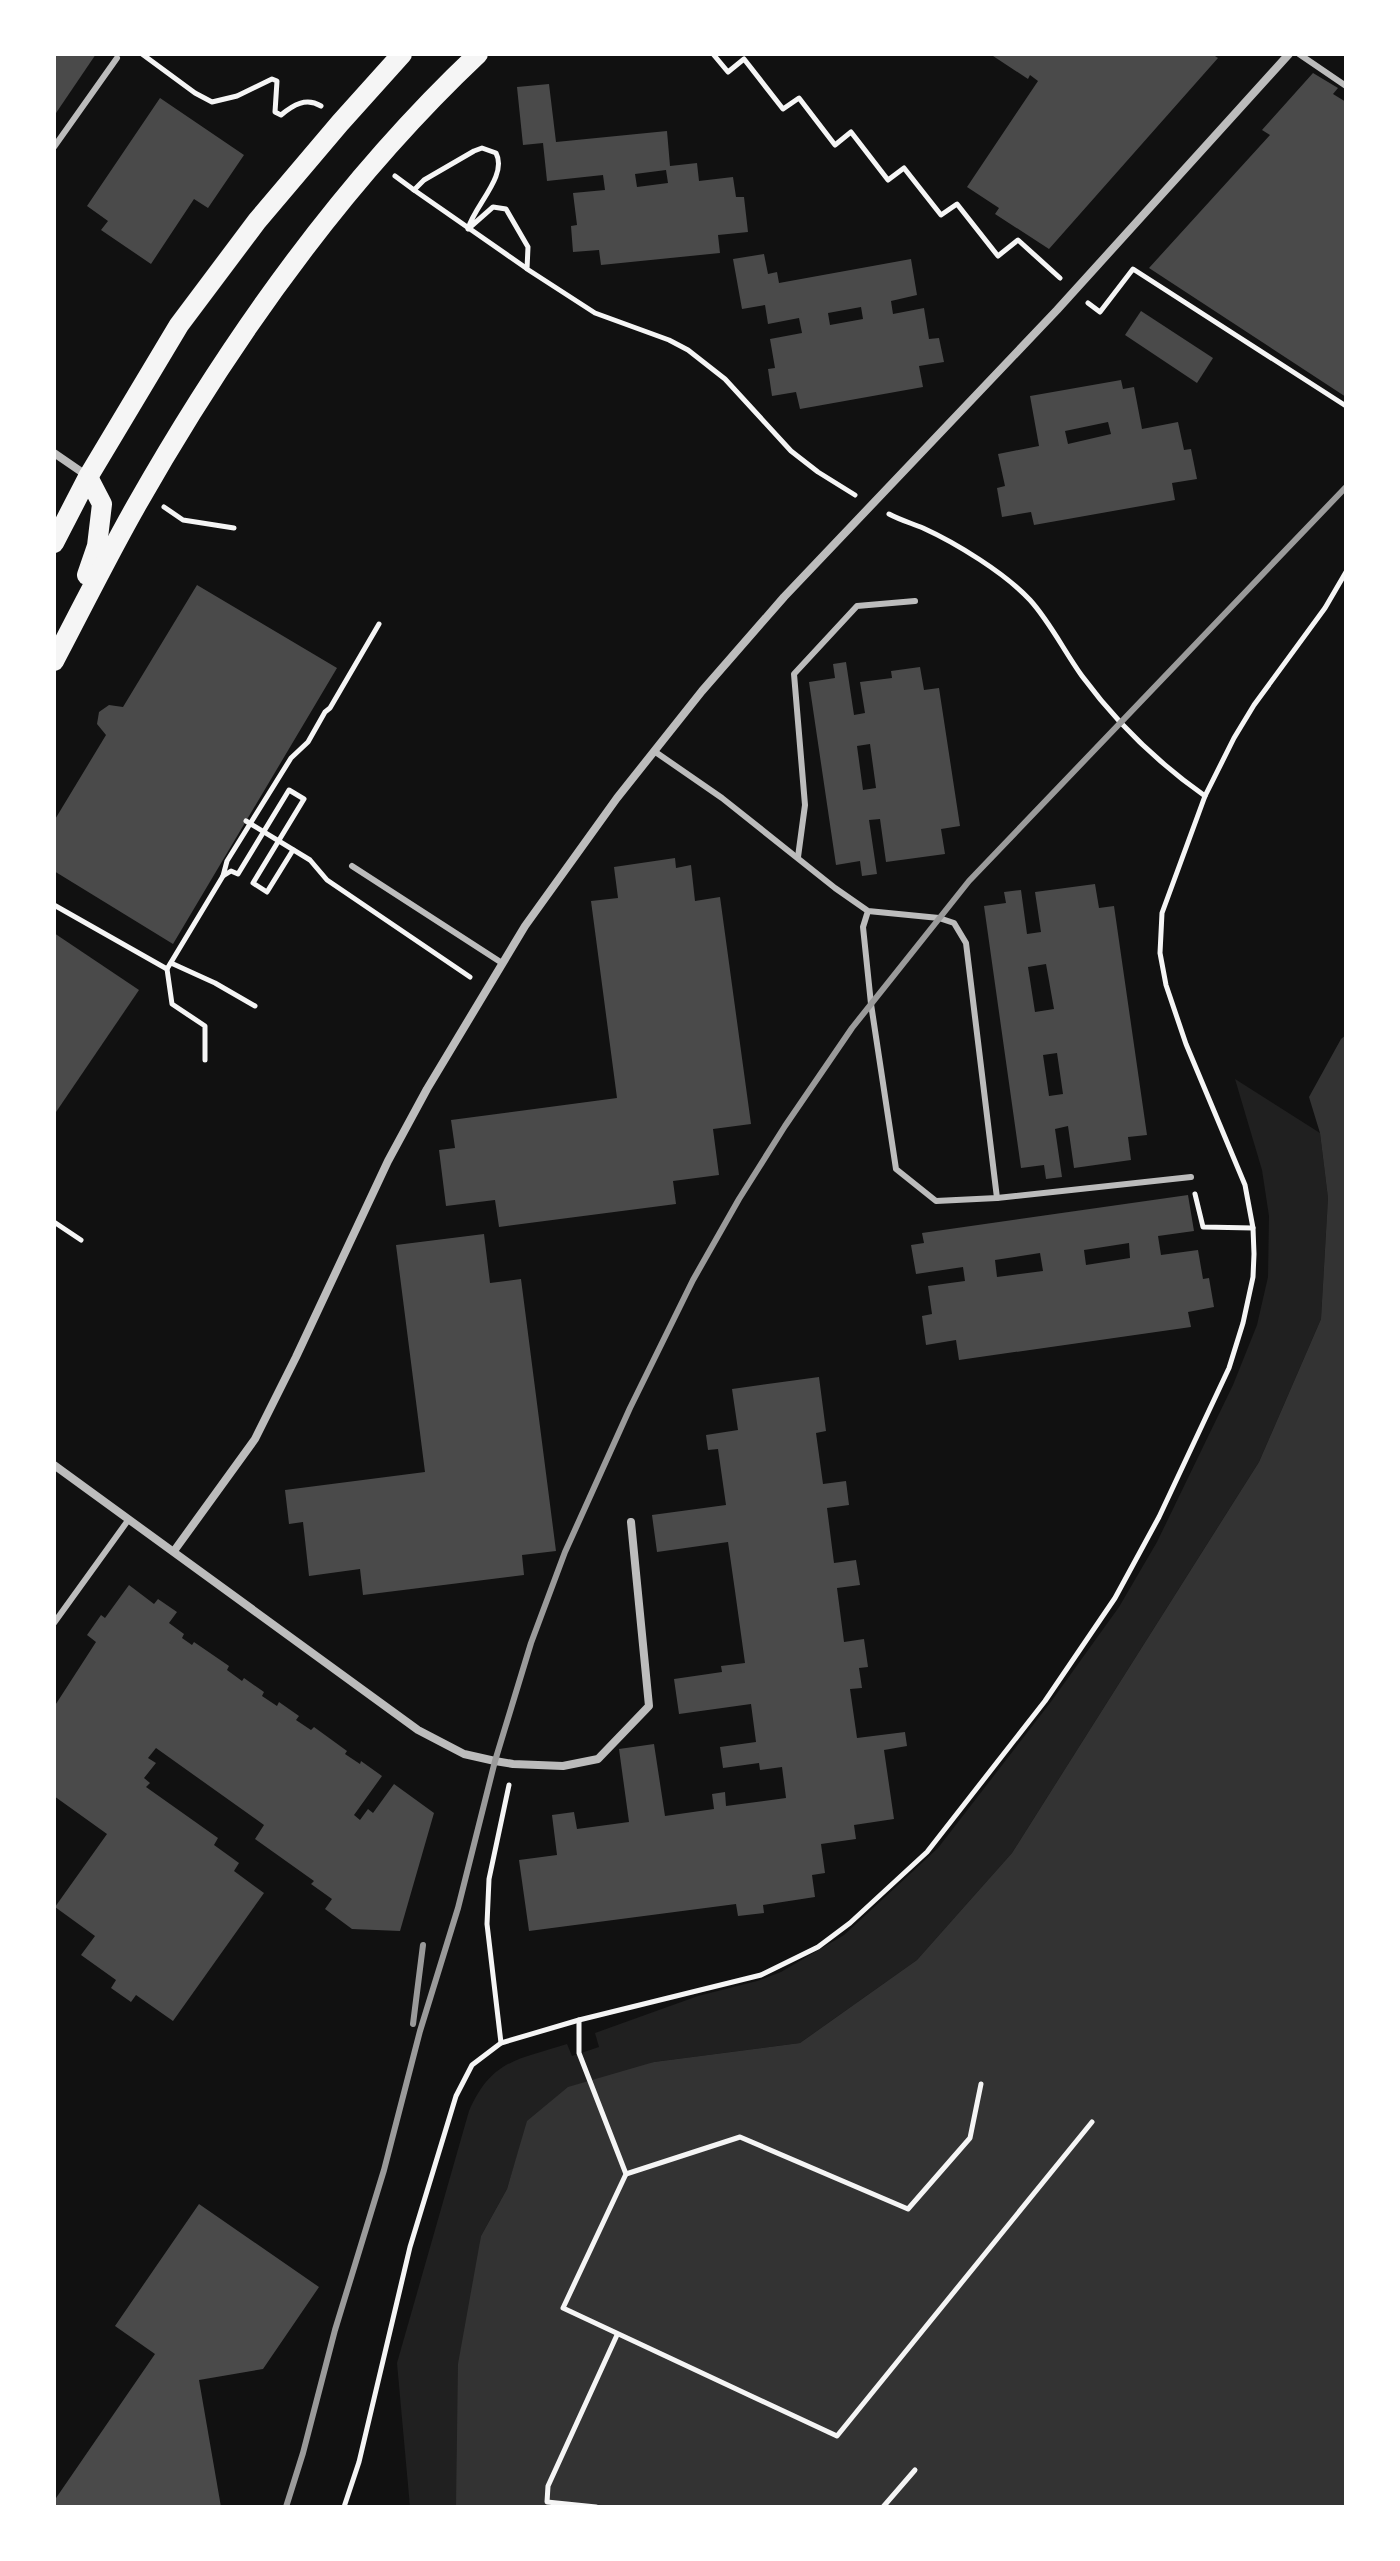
<svg xmlns="http://www.w3.org/2000/svg" width="1400" height="2561" viewBox="0 0 1400 2561" font-family="Inter,sans-serif">
<style>
.green{fill:#202020}
.water{fill:#333}
.building{fill:#4a4a4a;fill-rule:evenodd}
.lines{fill:none;stroke-linecap:round;stroke-linejoin:round}
.path{stroke:#f5f5f5;stroke-width:5}
.service{stroke:#bcbcbc;stroke-width:6}
.minor{stroke:#bcbcbc;stroke-width:8}
.primary{stroke:#f5f5f5;stroke-width:20}
.rail{stroke:#9a9a9a;stroke-width:6}
</style>
<rect width="100%" height="100%" fill="#111"/>
<path class="green" d="M1235,1079L1320,1133L1328,1198L1321,1319L1259,1462L1012,1853L917,1960L800,2043L654,2062L528,2121L507,2189L481,2236L456,2507H410L397,2363L469,2111C492,2059 518,2060 567,2044L572,2056L599,2047L595,2033L698,1996L757,1981L781,1972L844,1935L938,1848L1050,1703L1119,1607L1157,1542L1233,1385L1257,1325L1268,1277L1269,1216L1262,1170Z"/>
<polygon class="water" points="1346,1035 1346,2507 456,2507 458,2364 481,2236 507,2189 527,2121 568,2087 654,2062 800,2043 917,1960 1012,1853 1259,1462 1321,1319 1328,1198 1320,1133 1309,1097 1341,1039"/>
<g class="building">
<polygon points="54,54 96,54 54,116"/>
<polygon points="990,54 1212,54 1218,58 1049,249 995,214 999,208 967,187 1038,81 1030,75 1028,79"/>
<polygon points="1313,73 1338,88 1333,94 1346,102 1346,397 1149,268 1270,135 1262,130"/>
<path d="M549,84L556,142L667,131L670,166L697,163L699,181L733,177L736,197H744L748,232L718,235L720,253L601,265L599,250L573,252L571,226L577,225L573,193L605,190L603,175L547,181L543,143L523,145L517,87ZM666,170L668,183L637,187L635,174Z"/>
<polygon points="160,98 244,155 208,208 194,199 151,264 101,230 108,221 87,206"/>
<path d="M764,254L768,274L777,272L779,283L911,259L917,295L891,301L893,314L924,308L929,339L939,338L944,362L919,366L923,387L800,409L796,392L772,396L768,369L775,368L770,339L802,333L799,318L768,324L765,305L742,309L733,259ZM861,307L863,319L830,325L828,313Z"/>
<polygon points="1141,311 1213,358 1197,383 1125,335"/>
<path d="M1121,380L1123,389L1134,387L1142,429L1178,422L1184,450L1191,449L1197,479L1172,483L1175,500L1034,525L1031,512L1002,517L997,488L1005,486L998,454L1039,446L1030,396ZM1108,422L1111,434L1068,444L1065,431Z"/>
<polygon points="197,585 337,668 173,944 54,871 54,821 106,735 97,724 99,712 109,705 123,707"/>
<path d="M846,662L854,715L865,713L860,682L892,678L891,671L920,667L924,690L939,688L960,826L941,829L945,854L886,862L880,819L869,820L877,874L862,876L860,861L836,865L809,682L835,678L833,664ZM870,744L876,788L863,790L857,746Z"/>
<polygon points="675,858 676,868 691,865 695,901 720,897 751,1124 713,1129 719,1175 673,1181 676,1204 499,1227 495,1200 446,1206 439,1150 455,1148 451,1120 617,1098 591,901 618,898 614,867"/>
<path d="M1095,884L1099,908L1114,906L1147,1135L1128,1137L1131,1160L1074,1168L1068,1126L1055,1129L1062,1177L1046,1179L1044,1165L1021,1168L984,906L1006,903L1004,892L1021,890L1027,934L1041,932L1035,892ZM1046,964L1054,1009L1035,1012L1028,967ZM1057,1053L1063,1094L1049,1096L1043,1055Z"/>
<polygon points="54,933 139,990 54,1115"/>
<path d="M1188,1195L1194,1231L1158,1236L1161,1255L1198,1250L1203,1279L1209,1278L1214,1307L1188,1312L1191,1327L959,1360L956,1340L926,1345L922,1316L932,1314L928,1286L965,1281L963,1267L916,1274L911,1245L924,1243L922,1233ZM1129,1243L1130,1258L1086,1265L1084,1250ZM1040,1253L1043,1271L997,1277L995,1260Z"/>
<polygon points="484,1234 490,1283 521,1279 556,1551 522,1555 524,1575 363,1595 360,1569 309,1576 303,1522 289,1524 285,1490 425,1472 396,1245"/>
<polygon points="819,1377 826,1431 816,1433 823,1484 846,1481 849,1505 827,1508 834,1563 856,1560 860,1585 837,1588 844,1642 864,1639 868,1667 859,1668 862,1688 850,1689 857,1738 905,1732 907,1746 884,1750 894,1819 854,1825 856,1839 821,1844 825,1873 812,1875 815,1897 763,1905 764,1913 738,1916 736,1904 529,1931 519,1860 557,1855 552,1815 574,1812 577,1829 629,1822 619,1749 654,1744 665,1816 714,1809 712,1794 725,1792 726,1806 786,1798 782,1767 760,1770 759,1763 723,1768 720,1747 756,1742 751,1704 679,1714 674,1679 722,1672 721,1666 745,1663 735,1591 728,1542 657,1552 652,1515 726,1505 718,1449 708,1450 706,1435 738,1430 732,1389"/>
<polygon points="129,1585 154,1604 158,1599 177,1612 169,1623 184,1634 182,1638 192,1645 194,1642 229,1666 227,1670 242,1681 244,1678 264,1692 262,1696 277,1706 279,1702 299,1716 296,1720 311,1730 314,1727 347,1751 345,1754 360,1764 361,1761 382,1776 354,1815 360,1820 368,1809 373,1813 394,1784 434,1813 400,1931 352,1929 325,1909 332,1899 311,1884 314,1881 255,1839 264,1825 156,1748 148,1758 156,1763 144,1778 150,1783 146,1787 218,1838 214,1845 239,1863 234,1871 264,1893 173,2021 136,1995 131,2002 111,1988 116,1980 81,1955 95,1936 55,1907 107,1834 54,1796 54,1707 96,1642 87,1635 101,1615 105,1618"/>
<polygon points="199,2204 319,2287 263,2369 199,2380 221,2507 54,2507 54,2501 155,2354 115,2326"/>
</g>
<g class="lines">
<g class="path">
<path d="M142,54L195,93L212,102L237,96L272,79L277,81L275,112L281,115C293,105 306,97 321,106"/>
<polyline points="713,54 728,72 744,59 783,109 799,98 835,145 851,132 888,180 904,168 941,215 957,204 998,256 1018,240 1060,278"/>
<path d="M395,176L414,190L424,180L474,151L482,148L496,153C508,176 474,206 468,229L493,207L506,209L528,247L527,269L595,313L669,340L688,350L725,379L791,451L818,472L855,495"/>
<polyline points="414,190 526,268"/>
<polyline points="1088,303 1100,312 1133,269 1346,406"/>
<polyline points="164,507 183,520 234,528"/>
<path d="M889,514C900,520 911,523 923,528C956,543 1005,573 1030,600C1050,622 1064,651 1082,676C1116,722 1158,763 1205,796"/>
<polyline points="246,821 310,860 327,880 470,977"/>
<polyline points="223,876 231,871 238,874 289,790 304,799 253,883 267,892 293,850"/>
<polyline points="54,905 167,969 223,876 227,861 291,758 308,742 325,712 330,708 379,624"/>
<polyline points="171,963 215,983 255,1006"/>
<polyline points="167,969 172,1004 205,1026 205,1060"/>
<polyline points="1195,1194 1203,1227 1253,1228"/>
<polyline points="54,1222 81,1240"/>
<polyline points="579,2020 579,2053 626,2174 563,2308 837,2436 1092,2122"/>
<polyline points="501,2043 487,1924 489,1879 509,1785"/>
<polyline points="626,2174 740,2137 908,2209 970,2138 981,2084"/>
<polyline points="344,2507 359,2462 410,2247 456,2096 472,2065 501,2043 579,2020 761,1975 818,1947 850,1923 927,1852 1045,1701 1115,1598 1159,1517 1229,1368 1243,1323 1253,1277 1254,1254 1253,1228 1245,1185 1186,1044 1166,985 1160,953 1162,913 1205,796 1234,738 1254,705 1325,608 1346,572"/>
<polyline points="596,2507 547,2502 548,2486 617,2335"/>
<polyline points="883,2507 915,2470"/>
</g>
<g class="service">
<polyline points="1299,54 1346,86"/>
<polyline points="54,147 117,58"/>
<polyline points="654,751 722,798 835,888 868,911 939,918 954,923 966,943 997,1198 936,1201 896,1169 871,1004 863,927 868,911"/>
<polyline points="798,857 805,805 794,674 857,606 915,601"/>
<polyline points="352,866 502,963"/>
<polyline points="997,1198 1191,1177"/>
<polyline points="54,1623 129,1519"/>
</g>
<g class="minor">
<polyline points="54,453 86,475"/>
<polyline points="54,1465 418,1730 464,1754 495,1761 513,1764 563,1766 598,1759 649,1706 631,1522"/>
<polyline points="174,1551 255,1439 296,1357 388,1161 427,1089 525,926 617,798 702,691 784,597 1057,310 1289,54"/>
</g>
<g class="primary">
<polyline points="54,543 88,477 179,325 257,221 340,123 402,54"/>
<polyline points="87,575 97,546 102,504 88,477"/>
<path d="M54,661C81,610 107,557 136,506C229,342 340,184 478,54"/>
</g>
<g class="rail">
<polyline points="413,2024 423,1945"/>
<polyline points="286,2507 303,2453 335,2330 384,2170 420,2031 458,1908 495,1761 531,1643 565,1552 630,1408 693,1280 739,1199 785,1126 852,1028 969,881 1346,487"/>
</g>
</g>
<rect width="1400" height="2561" fill="none" stroke="#ffffff" stroke-width="112"/>
</svg>
